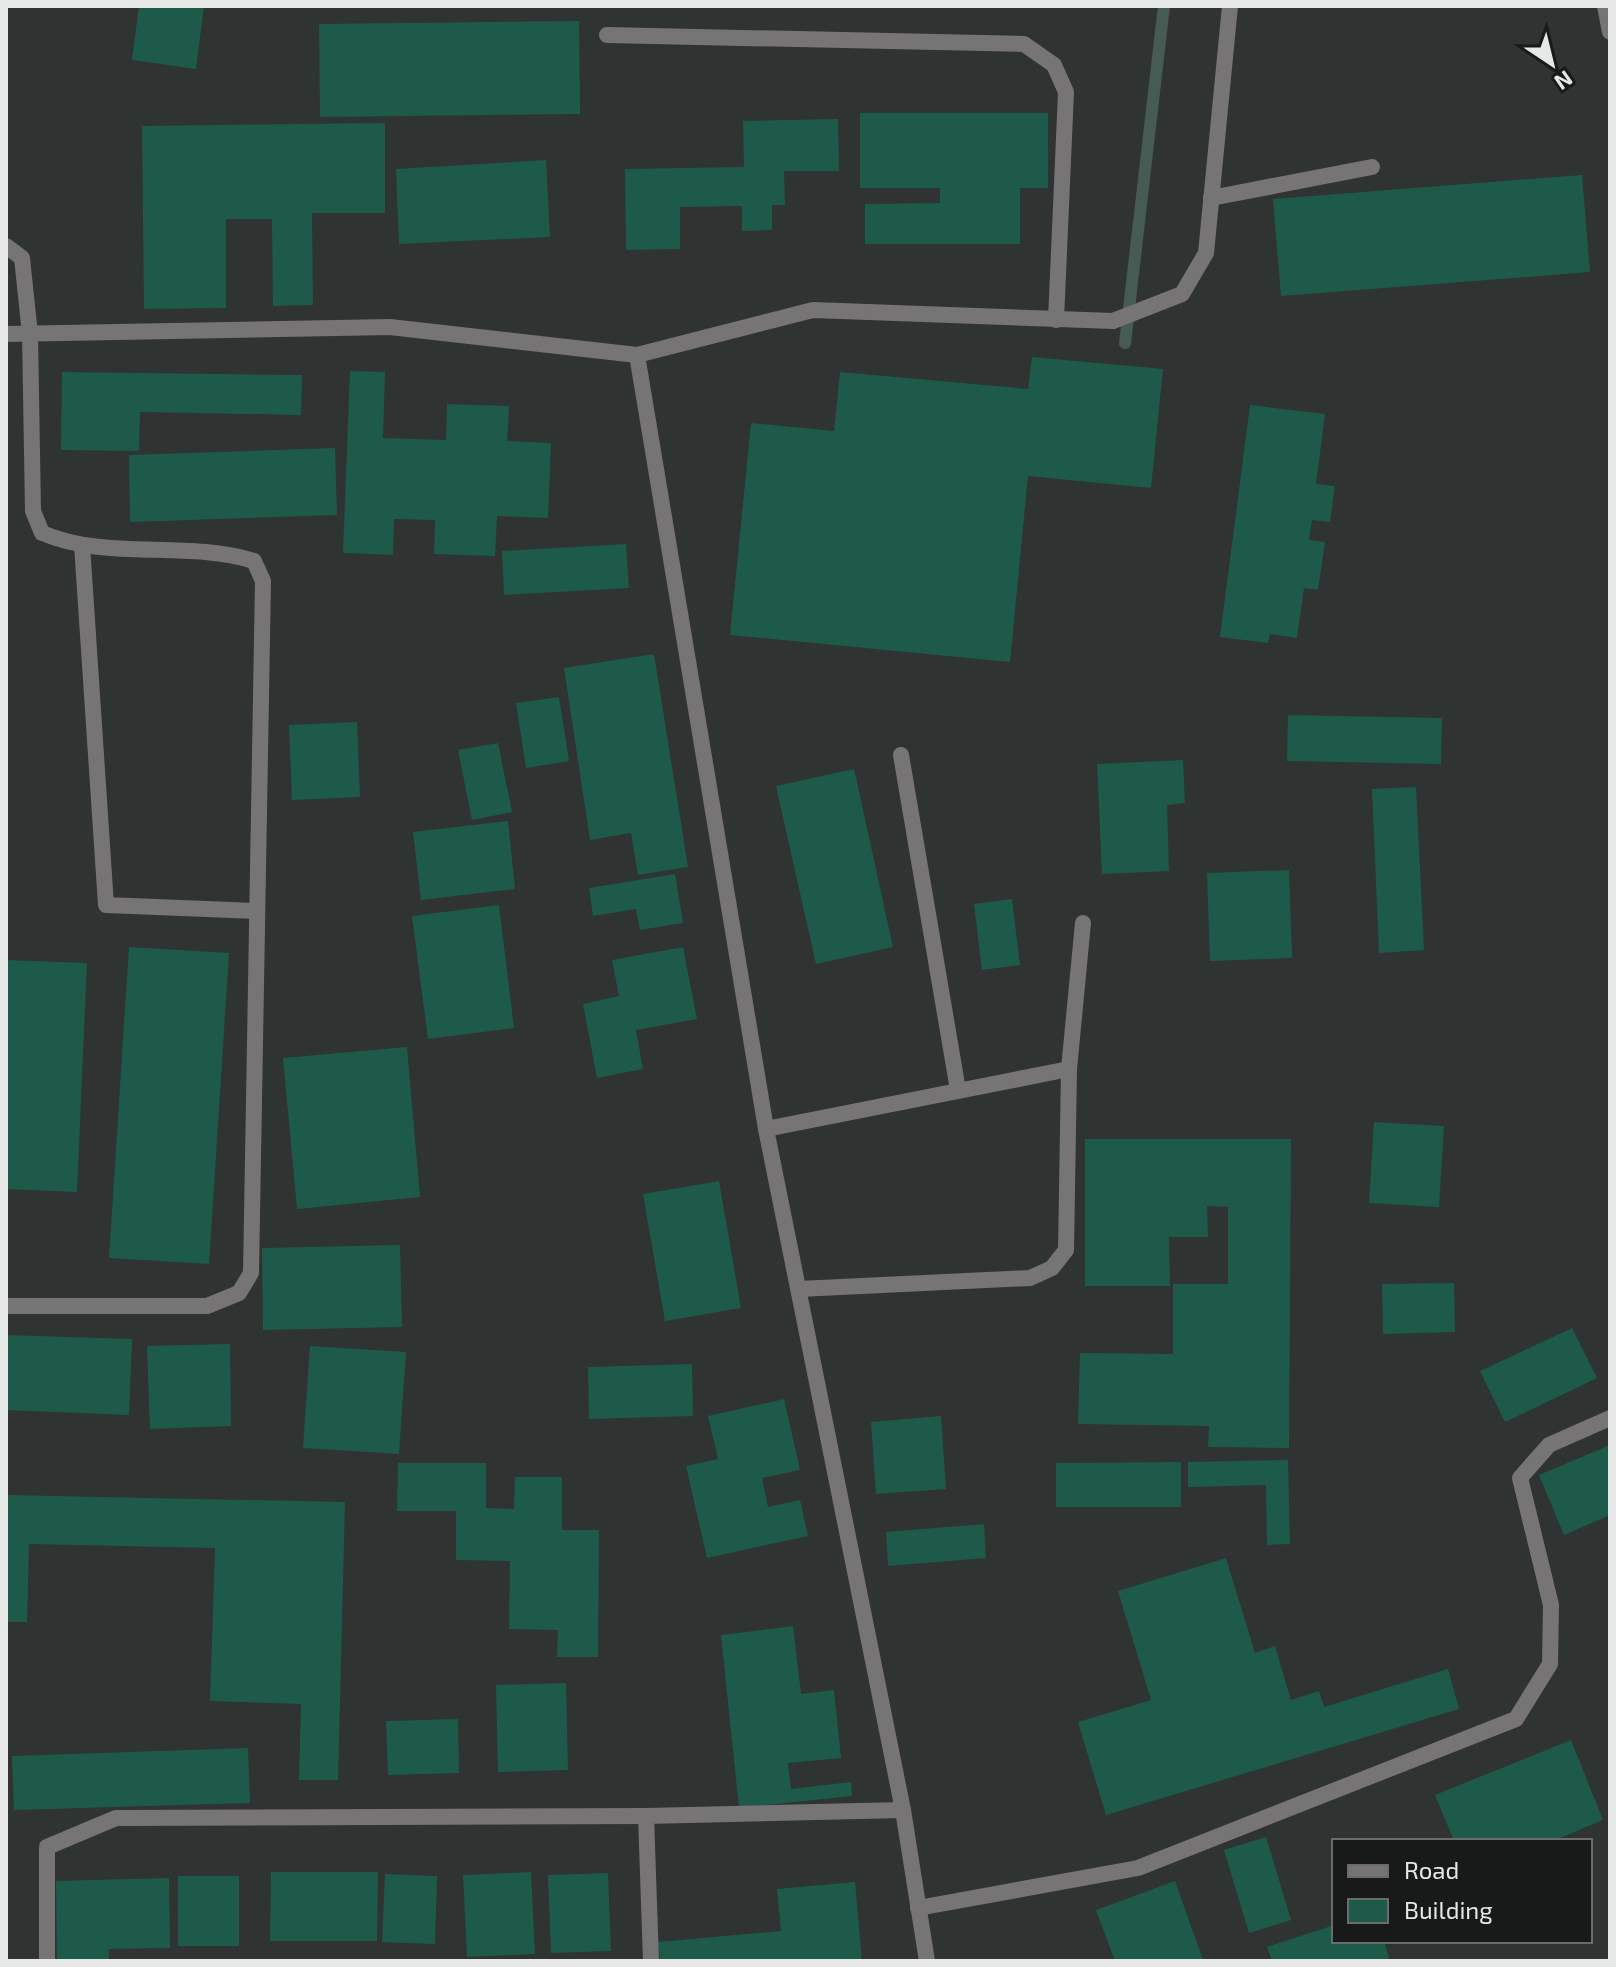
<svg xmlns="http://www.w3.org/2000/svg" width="1616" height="1967" viewBox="0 0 1616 1967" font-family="'Exo 2',sans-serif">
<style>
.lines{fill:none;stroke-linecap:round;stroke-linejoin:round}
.stream{stroke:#455b54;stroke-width:12}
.building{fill:#1e5a4a}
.lane{stroke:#777475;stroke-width:16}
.street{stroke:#777475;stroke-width:16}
</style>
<rect width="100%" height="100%" fill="#2f3331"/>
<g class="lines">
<polyline class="stream" points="1125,343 1164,6"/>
</g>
<g class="building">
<polygon points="139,6 204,6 196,69 132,60"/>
<polygon points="579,21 580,114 320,117 319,24"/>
<polygon points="860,113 1048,113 1048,188 1020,188 1020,244 865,244 865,204 940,203 940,188 860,188"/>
<polygon points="838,119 839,171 784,171 785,205 772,205 772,230 742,231 742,206 680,207 680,249 626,250 625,169 744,167 743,121"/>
<polygon points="385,123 385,213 312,213 313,305 273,306 272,219 226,219 226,308 144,309 142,126"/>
<polygon points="546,160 550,237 399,244 396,169"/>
<polygon points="1582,175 1590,272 1281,296 1273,199"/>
<polygon points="1032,357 1163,369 1151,488 1028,476 1010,662 730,635 751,423 834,431 840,372 1028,389"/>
<polygon points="350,371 385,372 383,438 446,440 447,404 509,406 507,441 551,443 548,518 497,516 495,556 434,554 435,520 394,519 393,555 343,553"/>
<polygon points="62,372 302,375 301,415 140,412 139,451 61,450"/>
<polygon points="1250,405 1325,414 1316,484 1335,486 1330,522 1312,520 1309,540 1325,542 1318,590 1304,588 1297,638 1270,634 1268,643 1220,637"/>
<polygon points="335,448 337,515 130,522 129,455"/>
<polygon points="626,544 629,588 504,595 502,551"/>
<polygon points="654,654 688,867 638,875 631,833 590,840 564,668"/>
<polygon points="559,697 569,761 526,768 516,703"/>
<polygon points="1288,715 1442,718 1441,764 1287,761"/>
<polygon points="357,722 360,797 292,800 289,725"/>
<polygon points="498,743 512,812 472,820 458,750"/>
<polygon points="1183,760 1185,803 1167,805 1169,871 1102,874 1097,764"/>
<polygon points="854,769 893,947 816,964 776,786"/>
<polygon points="1416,787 1424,950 1379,953 1372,789"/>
<polygon points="508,821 515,889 421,900 413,832"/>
<polygon points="1289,870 1292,958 1210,961 1207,873"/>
<polygon points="675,874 683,923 640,930 636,909 593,916 589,888"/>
<polygon points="1012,899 1020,965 982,970 974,904"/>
<polygon points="499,905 514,1028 428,1039 412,916"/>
<polygon points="129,947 229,953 209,1264 109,1258"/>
<polygon points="683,947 697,1019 636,1030 643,1069 597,1078 583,1004 619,996 612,960"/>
<polygon points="6,960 87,963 77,1192 6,1189"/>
<polygon points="407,1047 420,1197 297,1209 283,1058"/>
<polygon points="1374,1122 1444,1126 1439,1207 1369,1203"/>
<polygon points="1085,1139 1291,1139 1289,1448 1208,1447 1209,1426 1078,1424 1080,1353 1173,1354 1173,1284 1228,1284 1228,1207 1207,1206 1208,1237 1169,1237 1170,1286 1085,1286"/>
<polygon points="719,1181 741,1308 665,1321 643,1194"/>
<polygon points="400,1245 402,1327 263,1330 262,1248"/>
<polygon points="1454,1283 1455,1332 1383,1334 1382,1284"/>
<polygon points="1572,1328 1597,1378 1505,1422 1480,1371"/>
<polygon points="6,1335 132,1339 129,1415 6,1410"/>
<polygon points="230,1344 231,1426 150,1429 147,1346"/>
<polygon points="310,1346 406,1352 399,1454 303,1448"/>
<polygon points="692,1364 693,1416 589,1419 588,1367"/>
<polygon points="784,1399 800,1470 762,1478 768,1507 800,1500 808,1536 707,1558 686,1466 718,1459 708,1416"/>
<polygon points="941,1416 946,1489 876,1494 871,1422"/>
<polygon points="1610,1445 1610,1515 1564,1535 1539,1475"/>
<polygon points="1288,1460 1290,1544 1267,1545 1266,1485 1188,1487 1188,1462"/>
<polygon points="1181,1462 1181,1507 1056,1507 1056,1463"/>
<polygon points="398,1463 486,1463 486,1508 514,1509 515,1477 562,1477 562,1530 599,1530 598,1657 557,1657 558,1630 509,1629 510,1561 456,1560 456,1511 397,1511"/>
<polygon points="6,1495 345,1502 338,1780 299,1780 301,1704 210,1701 215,1548 29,1544 27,1622 6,1622"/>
<polygon points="984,1524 986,1558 888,1566 886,1532"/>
<polygon points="1226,1558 1255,1653 1275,1646 1291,1700 1319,1691 1324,1707 1448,1669 1459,1709 1106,1815 1078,1722 1151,1700 1118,1591"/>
<polygon points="793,1626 801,1694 834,1690 841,1758 788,1763 791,1789 851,1782 852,1796 739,1808 721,1635"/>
<polygon points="566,1683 568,1770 498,1772 496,1685"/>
<polygon points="458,1719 459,1773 388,1775 386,1721"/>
<polygon points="1571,1740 1603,1820 1553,1841 1454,1841 1435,1795"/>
<polygon points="248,1748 250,1803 14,1810 12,1756"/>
<polygon points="1266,1837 1291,1920 1249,1933 1224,1850"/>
<polygon points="271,1872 378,1872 377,1941 270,1941"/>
<polygon points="531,1872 535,1954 467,1957 463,1875"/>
<polygon points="608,1873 611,1951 551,1953 548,1875"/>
<polygon points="385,1874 437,1876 435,1944 382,1942"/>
<rect x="178" y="1876" width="61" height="70"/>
<polygon points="169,1878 170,1948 109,1949 109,1961 57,1961 56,1881"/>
<polygon points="1175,1881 1203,1960 1115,1961 1096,1910"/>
<polygon points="855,1882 862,1961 660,1961 658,1942 781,1931 777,1889"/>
<polygon points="1334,1925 1334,1941 1384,1941 1390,1961 1272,1961 1267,1947"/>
</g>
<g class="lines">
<g class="lane">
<polyline points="607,35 1024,44 1054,65 1066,92 1056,320"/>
<polyline points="1211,198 1372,167"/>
<polyline points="6,246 22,258 30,334"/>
</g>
<g class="street">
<polyline points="1605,6 1610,32"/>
<polyline points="6,334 390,327 637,355 766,1129 903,1810 927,1961"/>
<polyline points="637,355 813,310 1113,321 1182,294 1206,253 1230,6"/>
<polyline points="82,545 106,905 257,911"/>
<polyline points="901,755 958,1090"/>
<polyline points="766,1129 1069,1069"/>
<polyline points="799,1289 1030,1278 1052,1268 1066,1250 1069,1069 1083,923"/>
<path d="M6,1306H207L239,1293L251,1273L263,581L254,561C185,540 108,561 42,533L33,511L30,334"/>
<polyline points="646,1816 651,1961"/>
<polyline points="918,1908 1138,1868 1516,1719 1550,1664 1551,1605 1520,1478 1549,1445 1610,1418"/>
<polyline points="47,1961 47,1847 116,1818 646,1816 903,1810"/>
</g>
</g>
<rect width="1616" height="1967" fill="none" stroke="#e5e8e7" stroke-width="16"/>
<rect x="1332" y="1839" width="260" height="104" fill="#181a19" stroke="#6a6c6b" stroke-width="2"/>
<rect x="1348" y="1865" width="40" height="12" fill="#777475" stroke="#6a6c6b" stroke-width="2"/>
<text x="1404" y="1879" font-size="24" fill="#e5e8e7">Road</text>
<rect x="1348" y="1899" width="40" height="24" fill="#1e5a4a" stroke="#6a6c6b" stroke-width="2"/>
<text x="1404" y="1919" font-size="24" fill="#e5e8e7">Building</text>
<g transform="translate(1552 64) rotate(145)" stroke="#181a19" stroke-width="6" paint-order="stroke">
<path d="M0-6L14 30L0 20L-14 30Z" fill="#e5e8e7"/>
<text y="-12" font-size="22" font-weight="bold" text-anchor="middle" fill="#e5e8e7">N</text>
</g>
</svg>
